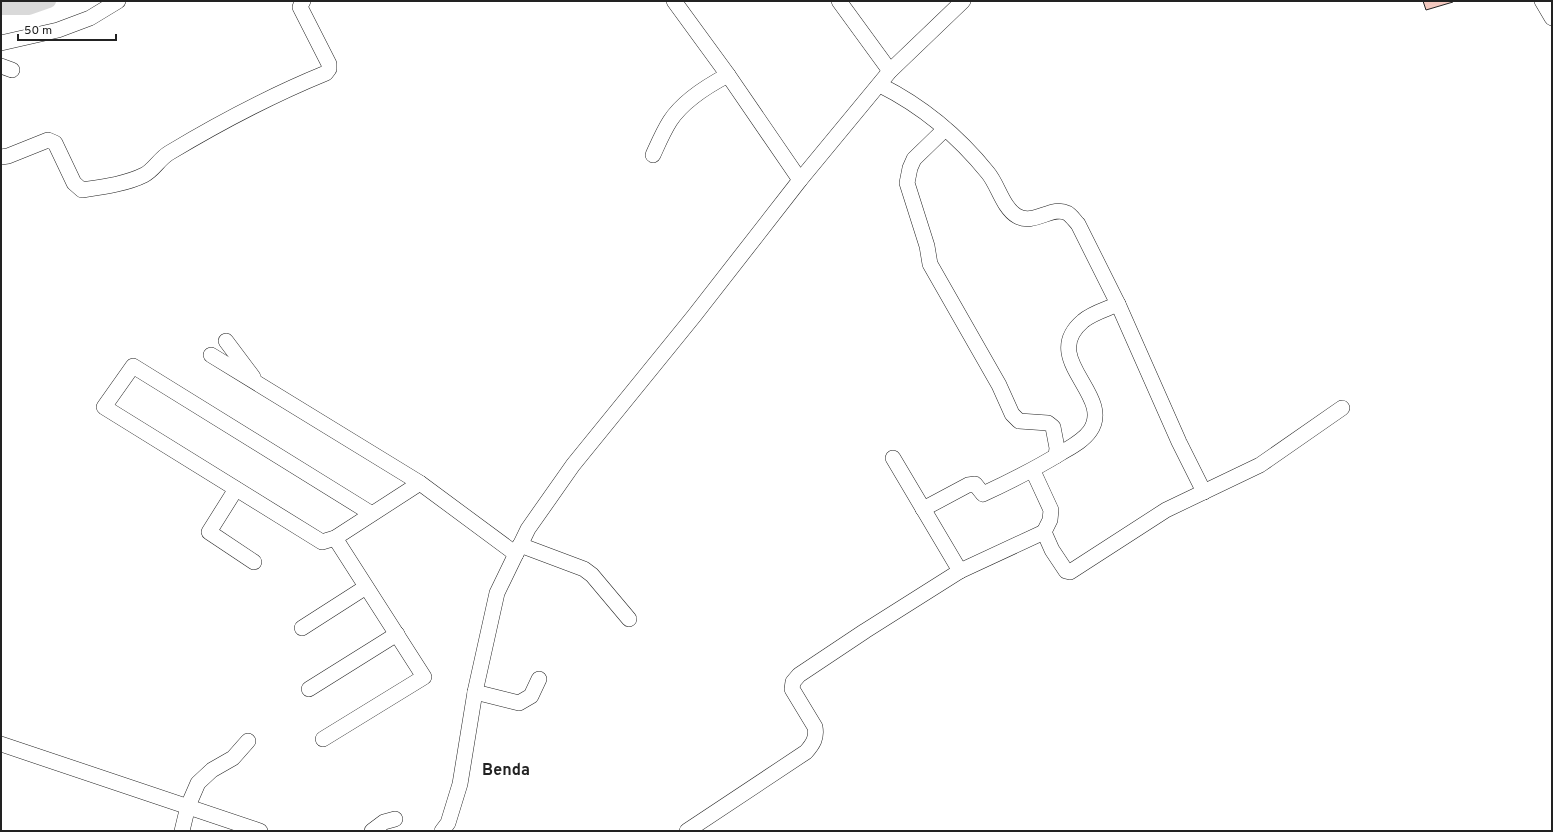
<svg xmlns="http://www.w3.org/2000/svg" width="1553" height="832" viewBox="0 0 1553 832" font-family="Overpass,sans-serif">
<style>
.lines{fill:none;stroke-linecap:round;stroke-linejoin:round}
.canal{stroke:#d9d9d9;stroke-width:14}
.building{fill:#f3c9c0;stroke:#222}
.minor-casing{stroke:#222;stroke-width:16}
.minor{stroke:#fff;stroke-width:15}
.labels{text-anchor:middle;stroke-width:3;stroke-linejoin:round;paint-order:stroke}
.quarter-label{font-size:16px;font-weight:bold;fill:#222;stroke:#fff}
</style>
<rect width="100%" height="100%" fill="#fff"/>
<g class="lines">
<polyline class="canal" points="1,8 29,8 49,1"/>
</g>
<polygon class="building" points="1423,1 1453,1 1453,2 1426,10"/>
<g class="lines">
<g class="minor-casing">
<g id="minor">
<polyline points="674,1 728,75 800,180"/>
<polyline points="839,1 890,71"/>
<polyline points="1542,1 1552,18"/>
<polyline points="1,43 58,30 90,18 118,1"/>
<polyline points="1,66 12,70"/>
<path d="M880,85C922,106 959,137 988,173C998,185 1003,208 1017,216C1034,226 1052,205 1067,213C1071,215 1075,221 1078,224L1118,304C1107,309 1092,313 1083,321C1038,359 1115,395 1090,431C1083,441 1071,447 1061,453C1035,469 1011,481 983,494L975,484L968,485L923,509"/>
<polyline points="945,129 914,159 910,168 907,183 927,246 930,264 999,385 1012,414 1019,421 1048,423 1053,427 1057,448 1056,456"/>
<path d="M653,155C658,144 663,132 670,121C683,101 707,86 728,75"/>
<path d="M1,157L8,156L48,140L55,143L74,183L82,190C102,187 126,184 144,175C154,170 159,159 169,153C219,123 272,95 326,73L329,69V64L300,7L303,1"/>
<polyline points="1118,304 1179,442 1204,492"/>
<polyline points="226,341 253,377"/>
<polyline points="211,355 420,483 516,554"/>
<polyline points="893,458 960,571"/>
<polyline points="1033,471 1051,510 1050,520 1044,532 1052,550 1066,571 1070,572 1166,510 1260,465 1342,408"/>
<polyline points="236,489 209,532 254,562"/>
<polyline points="372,514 133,366 104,407 322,542 335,538 420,483"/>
<polyline points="520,545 584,569 592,575 629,619"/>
<polyline points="302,628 366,587"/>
<polyline points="309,689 397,634"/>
<polyline points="475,692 519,703 531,696 539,679"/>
<polyline points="323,739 424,677 335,538"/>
<polyline points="1,744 260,831"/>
<polyline points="182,831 188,806 198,783 212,770 233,758 248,741"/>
<polyline points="372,831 384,822 395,819"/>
<polyline points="442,831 448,823 460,784 475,692 497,593 528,529 573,465 694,316 800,180 890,71 963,1"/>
<path d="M687,831L806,752C813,744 817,738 815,727L792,689L793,682L799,675L865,631L960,571L1044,532"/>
</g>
</g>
<use href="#minor" class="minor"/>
</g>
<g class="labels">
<g class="quarter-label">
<text x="506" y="775">Benda</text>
</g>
</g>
<rect width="1553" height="832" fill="none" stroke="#222222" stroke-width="4"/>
<path d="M18 34v6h98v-6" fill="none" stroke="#222222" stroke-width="2"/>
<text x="24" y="34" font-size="12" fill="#222222" stroke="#ffffff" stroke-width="3" paint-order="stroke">50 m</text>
</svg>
